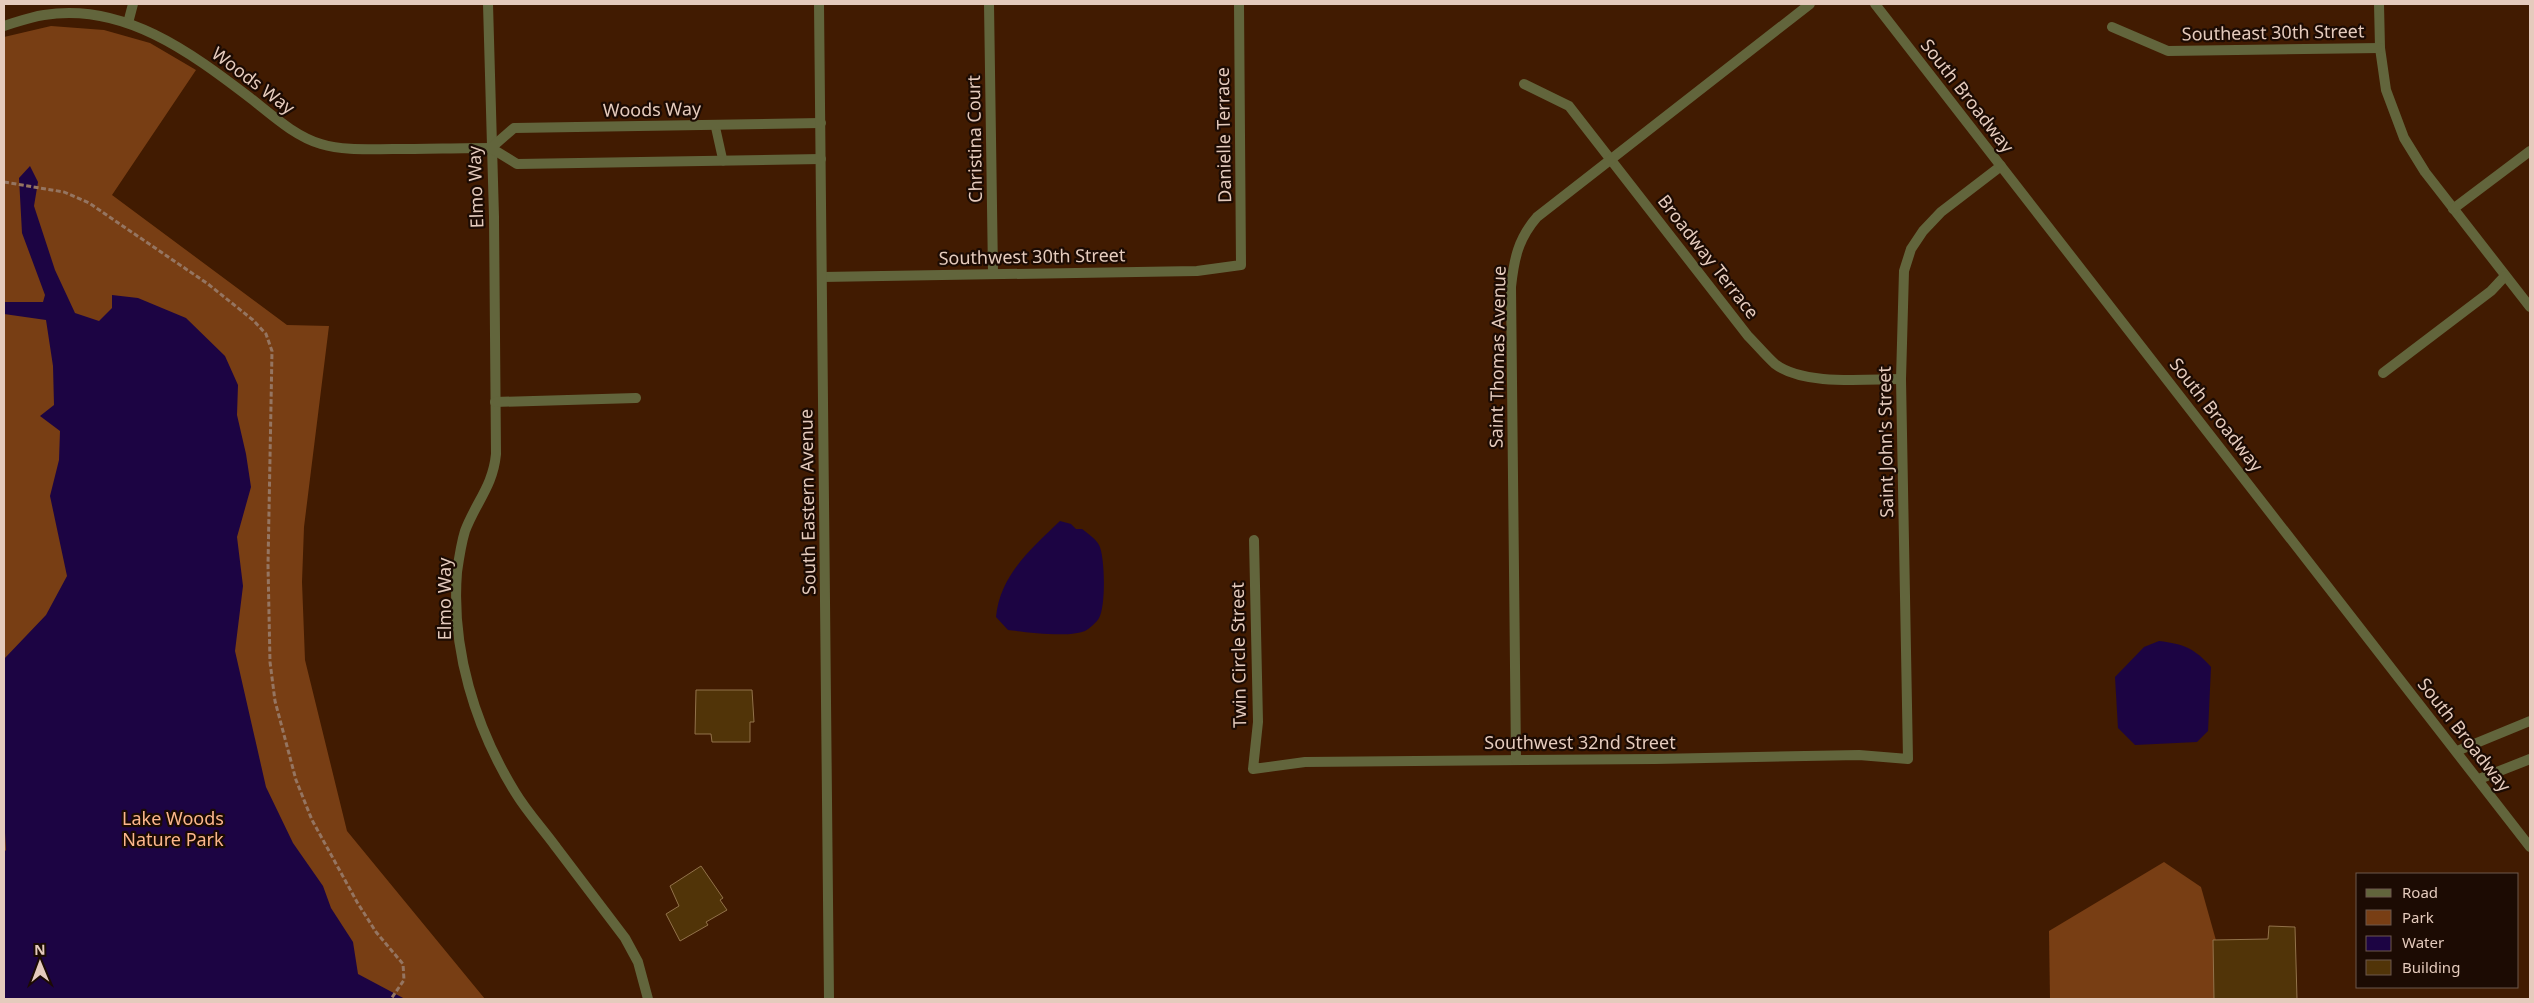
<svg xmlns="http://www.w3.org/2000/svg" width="2534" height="1003" viewBox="0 0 2534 1003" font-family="'Noto Sans',sans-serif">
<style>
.green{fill:#783e14}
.water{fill:#1c0443}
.building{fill:#513408;stroke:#92724a}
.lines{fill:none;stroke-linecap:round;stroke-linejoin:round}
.path{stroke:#957561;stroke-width:3;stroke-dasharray:5 2.5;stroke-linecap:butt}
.service{stroke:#62653c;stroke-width:9}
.minor{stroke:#62653c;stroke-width:10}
.tertiary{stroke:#62653c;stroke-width:10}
.labels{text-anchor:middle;stroke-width:4.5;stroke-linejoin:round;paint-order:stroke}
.street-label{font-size:18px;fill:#e5cbbd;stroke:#1c0b03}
.park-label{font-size:18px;fill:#fcb78d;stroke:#1c0b03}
</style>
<rect width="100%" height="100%" fill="#411b01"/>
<g class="green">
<polygon points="51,26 104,30 150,43 196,70 112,195 287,325 329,326 304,527 302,582 305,660 347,831 485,999 4,999 4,37"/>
<polygon points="2164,862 2201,887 2217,944 2216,999 2050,999 2049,931"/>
</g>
<g class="water">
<polygon points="30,166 38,182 34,206 55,270 75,313 99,321 112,308 112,295 138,298 186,318 225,356 238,385 237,415 246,454 251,487 237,537 243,586 235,651 266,787 293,843 323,886 331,908 353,942 358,974 405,999 4,999 4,852 6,850 4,815 4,659 46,615 67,576 50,496 59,460 60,431 40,416 54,405 53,366 46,320 4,314 4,302 43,302 45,295 22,233 19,178"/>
<path d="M1060,521L1071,524L1076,529H1082C1087,533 1096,539 1099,545C1105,556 1106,606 1099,618C1097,622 1089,629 1085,631C1068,638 1026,632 1008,630L996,617C1000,575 1031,549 1060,521Z"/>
<path d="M2159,641C2184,644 2194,648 2211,667L2208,731L2197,742L2135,745L2118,728L2115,677L2144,647Z"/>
</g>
<g class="building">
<polygon points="696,690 752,690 754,722 750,722 750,742 712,742 711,734 695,734"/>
<polygon points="701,866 723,898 720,900 727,910 706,922 708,925 680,941 666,914 679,906 670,886"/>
<polygon points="2269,926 2295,927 2297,999 2214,999 2213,940 2268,939"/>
</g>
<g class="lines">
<polyline class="path" points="4,182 64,192 89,203 208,284 253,320 266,334 272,351 268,565 270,662 275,701 296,780 312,820 357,902 376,932 403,964 404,980 391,999"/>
<polyline class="service" points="715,125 723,161"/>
<g class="minor">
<path d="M488,4L494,217L496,454C493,486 476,502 465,531C461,544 459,558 457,572C451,649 475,727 515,792C527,812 543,829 556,847C579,877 602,908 625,938L638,962L648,999"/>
<polyline points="989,4 993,273"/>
<polyline points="2379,4 2380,48 2386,90 2404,138 2425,172 2530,307"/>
<polyline points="128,23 133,4"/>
<path d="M4,26C17,22 30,17 44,15C123,2 190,52 249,97C271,114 294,136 321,144C344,151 370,149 393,149C426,149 459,148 491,148"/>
<polyline points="2112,27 2168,51 2380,48"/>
<path d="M1524,84L1569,106L1748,336C1757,345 1766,356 1775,364C1804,386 1866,379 1901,379"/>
<polyline points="821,123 514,128 491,148 517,164 821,159"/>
<polyline points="2453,209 2530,151"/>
<polyline points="822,277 1197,271 1241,265 1239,4"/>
<polyline points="2383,373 2491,291 2505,276"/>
<polyline points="495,402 636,398"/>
<polyline points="1254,540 1258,722 1253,769 1305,762 1655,759 1859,755 1908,759 1901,379 1904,271 1911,249 1923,231 1941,212 2001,166"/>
<polyline points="2457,751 2530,721"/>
<path d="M1516,760L1511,287C1514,259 1518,239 1537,217L1810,4"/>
<polyline points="2479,779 2530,759"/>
</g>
<g class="tertiary">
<polyline points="819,4 829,999"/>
<polyline points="1875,4 2530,847"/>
</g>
</g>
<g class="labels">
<g class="street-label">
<text transform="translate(2273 33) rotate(-1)" y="6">Southeast 30th Street</text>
<text transform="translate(253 81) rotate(37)" y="6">Woods Way</text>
<text transform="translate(1967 96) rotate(52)" y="6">South Broadway</text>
<text transform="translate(652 110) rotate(-1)" y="6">Woods Way</text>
<text transform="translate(1224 135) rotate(-91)" y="6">Danielle Terrace</text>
<text transform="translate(975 139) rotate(-91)" y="6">Christina Court</text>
<text transform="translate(476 187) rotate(-92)" y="6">Elmo Way</text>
<text transform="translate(1032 257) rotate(-1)" y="6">Southwest 30th Street</text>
<text transform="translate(1708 257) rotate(52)" y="6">Broadway Terrace</text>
<text transform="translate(1498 357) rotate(-89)" y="6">Saint Thomas Avenue</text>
<text transform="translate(2216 415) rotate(52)" y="6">South Broadway</text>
<text transform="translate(1886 442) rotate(-91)" y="6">Saint John's Street</text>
<text transform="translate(808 502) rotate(-91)" y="6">South Eastern Avenue</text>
<text transform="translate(445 599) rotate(-90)" y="6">Elmo Way</text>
<text transform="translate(1239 655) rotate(-91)" y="6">Twin Circle Street</text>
<text transform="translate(2464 735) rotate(52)" y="6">South Broadway</text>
<text x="1580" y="749">Southwest 32nd Street</text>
</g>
<g class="park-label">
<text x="173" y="825">Lake Woods<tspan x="173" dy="21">Nature Park</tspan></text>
</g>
</g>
<rect width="2534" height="1003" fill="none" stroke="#e5cbbd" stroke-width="10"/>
<rect x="2356" y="873" width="162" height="115" fill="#1c0b03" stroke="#6c584d"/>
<rect x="2366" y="889" width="25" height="8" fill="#62653c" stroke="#6c584d"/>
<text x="2402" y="898" font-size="15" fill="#e5cbbd">Road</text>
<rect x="2366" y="910" width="25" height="15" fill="#783e14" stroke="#6c584d"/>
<text x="2402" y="923" font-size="15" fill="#e5cbbd">Park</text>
<rect x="2366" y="936" width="25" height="15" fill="#1c0443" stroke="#6c584d"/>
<text x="2402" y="948" font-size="15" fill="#e5cbbd">Water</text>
<rect x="2366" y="960" width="25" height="15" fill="#513408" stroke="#6c584d"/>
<text x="2402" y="973" font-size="15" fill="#e5cbbd">Building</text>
<g transform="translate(40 963) rotate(359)" stroke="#1c0b03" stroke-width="4" paint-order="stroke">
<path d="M0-4L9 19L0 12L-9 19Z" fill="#e5cbbd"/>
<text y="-8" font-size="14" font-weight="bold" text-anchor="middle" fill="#e5cbbd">N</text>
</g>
</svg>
